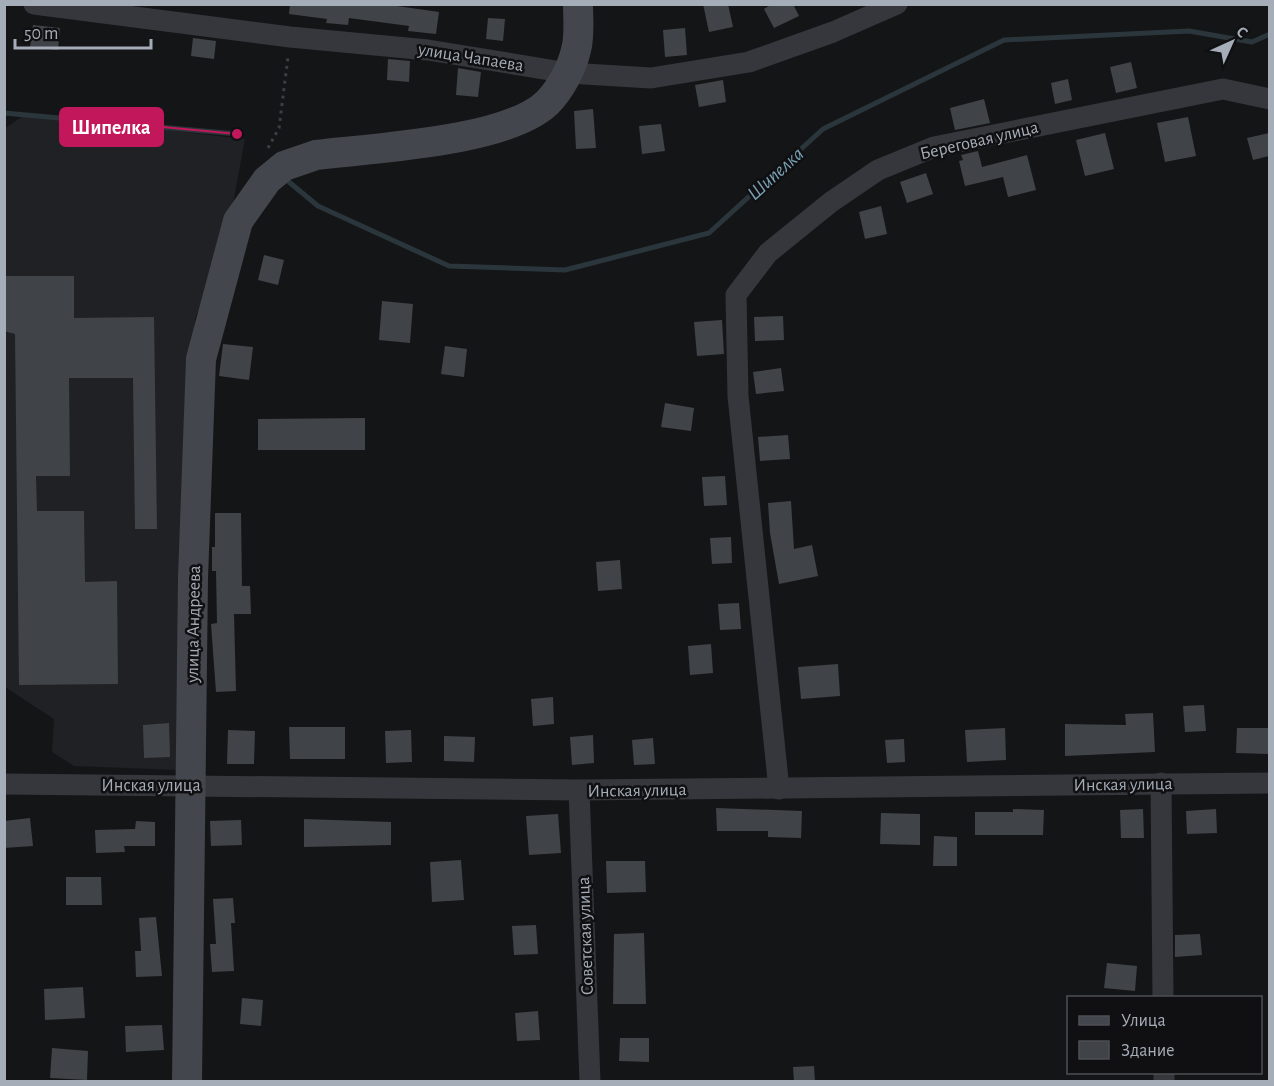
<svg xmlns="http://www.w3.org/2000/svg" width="1274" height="1086" viewBox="0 0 1274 1086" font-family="'Alegreya Sans',sans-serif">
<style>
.built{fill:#202124}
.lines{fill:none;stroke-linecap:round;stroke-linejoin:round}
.stream{stroke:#2a363b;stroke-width:5}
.building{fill:#404347}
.path{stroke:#3b3e43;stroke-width:3;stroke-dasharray:3 4.5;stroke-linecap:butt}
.street{stroke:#35373c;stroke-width:21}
.secondary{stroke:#43464c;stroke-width:30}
.labels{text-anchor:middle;stroke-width:5;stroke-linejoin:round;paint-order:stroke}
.street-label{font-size:18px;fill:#a5adb8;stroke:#101012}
.water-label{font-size:20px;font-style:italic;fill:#7aa1b5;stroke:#101012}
.leader{fill:none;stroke:#c2185b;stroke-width:2}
.callout-dot{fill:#c2185b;stroke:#101012;stroke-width:2}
.callout{fill:#c2185b;stroke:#c2185b;stroke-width:2}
.callout-label{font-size:20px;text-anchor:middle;font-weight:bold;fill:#fff}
</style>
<rect width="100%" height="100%" fill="#141517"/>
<polygon class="built" points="26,114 245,139 228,231 195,319 179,770 74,766 52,752 54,719 5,687 4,129"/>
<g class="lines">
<g class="stream">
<polyline points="4,113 237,134"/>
<polyline points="289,182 318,206 449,266 565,270 709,233 823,129 1004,40 1189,31 1252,42 1270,34"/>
</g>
</g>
<g class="building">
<polygon points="290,4 383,4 439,12 436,34 408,31 409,26 349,18 348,25 326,23 327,19 289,14"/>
<polygon points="703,4 728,4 733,27 709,32"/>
<polygon points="772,4 793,4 799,16 774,28 764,9"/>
<polygon points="488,18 505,19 503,41 486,39"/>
<polygon points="33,25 60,28 58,50 30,47"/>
<polygon points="685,28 687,55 665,57 663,30"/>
<polygon points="193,38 216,41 214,59 191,56"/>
<polygon points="388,59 410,61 409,82 387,80"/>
<polygon points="1131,62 1137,88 1116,93 1110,67"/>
<polygon points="458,68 481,72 478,97 456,95"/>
<polygon points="1068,79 1072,100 1055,104 1051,83"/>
<polygon points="723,80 726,102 699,107 695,85"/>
<polygon points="984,99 990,123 955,130 950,108"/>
<polygon points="593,109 596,148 576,149 574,111"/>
<polygon points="1188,117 1196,156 1165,162 1157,123"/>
<polygon points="661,124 665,151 642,154 639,126"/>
<polygon points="1105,133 1114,169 1085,176 1076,140"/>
<polygon points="1269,133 1269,156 1253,160 1247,138"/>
<polygon points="978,151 982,167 1027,155 1036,190 1008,197 1003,177 965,186 959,161 963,160 961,155"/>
<polygon points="926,173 933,194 907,203 900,182"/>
<polygon points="881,206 887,234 865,239 859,212"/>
<polygon points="264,255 284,260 278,285 258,280"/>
<polygon points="4,276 74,276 74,318 154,317 157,529 135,529 133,378 69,378 70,476 36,476 37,511 84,511 85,582 117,581 118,684 19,685 15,334 4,331"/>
<polygon points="382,301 413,304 410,343 379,340"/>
<polygon points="783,316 784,340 755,341 754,317"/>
<polygon points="722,320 724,354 697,356 694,322"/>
<polygon points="223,344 253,347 249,380 219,376"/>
<polygon points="445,346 467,349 464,377 441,374"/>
<polygon points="781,368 784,391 756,394 753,372"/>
<polygon points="665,403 694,408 691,431 661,427"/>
<polygon points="365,418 365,450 258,450 258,419"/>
<polygon points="788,435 790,459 760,461 758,437"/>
<polygon points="725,476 727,505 704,506 702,477"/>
<polygon points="791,501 794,549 812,545 818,576 779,584 770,533 768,503"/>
<polygon points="215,513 241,513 242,586 250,586 251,614 234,614 236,691 216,692 211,624 217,623 216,571 212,571 212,547 215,547"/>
<polygon points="731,537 732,563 712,564 710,538"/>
<polygon points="620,560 622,589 598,591 596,562"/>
<polygon points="739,603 741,629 720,630 718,604"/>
<polygon points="711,644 713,673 690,675 688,646"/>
<polygon points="838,664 840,696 801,699 798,667"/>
<polygon points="553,697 554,724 533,726 531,699"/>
<polygon points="1204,705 1206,731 1185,732 1183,706"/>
<polygon points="1153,713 1155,752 1065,756 1065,724 1126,725 1125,714"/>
<polygon points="169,723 170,757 144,758 143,725"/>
<polygon points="289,727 345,727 345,759 290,759"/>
<polygon points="1005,728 1006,760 967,762 965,730"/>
<polygon points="1237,728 1268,728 1268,754 1236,753"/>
<polygon points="228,730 255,731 254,764 227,764"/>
<polygon points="411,730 412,762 386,763 385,731"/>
<polygon points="593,735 594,763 572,765 570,737"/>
<polygon points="444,736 475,737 474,762 444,761"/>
<polygon points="653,738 655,764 634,765 632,740"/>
<polygon points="904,739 905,762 887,763 885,740"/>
<polygon points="716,808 802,811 801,838 768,837 768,831 717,831"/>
<polygon points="1013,809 1044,810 1043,835 975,835 975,812 1013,812"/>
<polygon points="1143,809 1144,838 1121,838 1120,810"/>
<polygon points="1216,809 1217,833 1187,834 1186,811"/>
<polygon points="881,813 920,814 920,845 880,844"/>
<polygon points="558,814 561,853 529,855 526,816"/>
<polygon points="30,818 33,846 4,848 4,821"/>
<polygon points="304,819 391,822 391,845 304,847"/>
<polygon points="241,820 242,845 211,846 210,821"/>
<polygon points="136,821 155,822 155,846 124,846 125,852 96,853 95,830 135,829"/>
<polygon points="934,836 957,837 957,866 933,866"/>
<polygon points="461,860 464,900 432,902 430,862"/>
<polygon points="606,861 645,861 646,892 607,893"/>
<polygon points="66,877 101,877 102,905 66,905"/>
<polygon points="233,898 235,923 231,923 234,971 212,972 210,944 216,944 213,899"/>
<polygon points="156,917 162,976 136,977 135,951 141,951 139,918"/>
<polygon points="536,925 538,954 514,955 512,926"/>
<polygon points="644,933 646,1004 613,1004 614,934"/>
<polygon points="1200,934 1202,955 1175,957 1175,935"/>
<polygon points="1107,963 1137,966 1135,991 1104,988"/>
<polygon points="83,987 85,1018 45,1020 44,989"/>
<polygon points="242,998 263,1000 261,1026 240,1024"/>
<polygon points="538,1011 540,1040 517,1041 515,1013"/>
<polygon points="162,1025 164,1050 126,1052 125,1026"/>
<polygon points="620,1038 649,1038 649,1062 619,1061"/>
<polygon points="52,1048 88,1051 87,1080 50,1078"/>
<polygon points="814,1066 815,1082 794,1082 793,1067"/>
</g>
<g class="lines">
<polyline class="path" points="268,148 279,128 288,57"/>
<g class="street">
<polyline points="34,4 290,37 428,50 568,73 651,78 749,62 833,32 897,4"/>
<polyline points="1161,783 1163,998"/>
<polyline points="4,784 579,790 1270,783"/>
<polyline points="779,789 738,396 736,295 768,253 831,202 878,170 934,147 1223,89 1270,99"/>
<polyline points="579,790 590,1082"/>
<polyline points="1164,1072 1164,1082"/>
</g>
<path class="secondary" d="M187,1082L193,578L201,359L238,221L267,180L284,166L316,155C374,148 506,142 547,103C560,90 572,68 576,50C580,37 578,19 578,4"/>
</g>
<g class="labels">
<g class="street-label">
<text transform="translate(471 57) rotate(9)" y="6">улица Чапаева</text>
<text transform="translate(979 140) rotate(-13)" y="6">Береговая улица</text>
<text transform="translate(193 624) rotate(-89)" y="6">улица Андреева</text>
<text transform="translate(1123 784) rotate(-1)" y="6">Инская улица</text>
<text x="151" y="791">Инская улица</text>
<text transform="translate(637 790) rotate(-1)" y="6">Инская улица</text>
<text transform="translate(585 936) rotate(-92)" y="6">Советская улица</text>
</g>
<g class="water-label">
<text transform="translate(775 173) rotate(-42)" y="7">Шипелка</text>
</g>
</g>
<path class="leader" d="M237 134L163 127"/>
<circle class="callout-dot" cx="237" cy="134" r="6"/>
<rect class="callout" x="60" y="108" width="103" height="38" rx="6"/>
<g class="callout-label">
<text x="111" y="134">Шипелка</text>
</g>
<rect width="1274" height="1086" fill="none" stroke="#a5adb8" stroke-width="12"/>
<rect x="1067" y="996" width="195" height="78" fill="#101012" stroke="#4c4f54" stroke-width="1.5"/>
<rect x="1079" y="1016" width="30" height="9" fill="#43464c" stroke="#4c4f54" stroke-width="1.5"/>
<text x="1121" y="1026" font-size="18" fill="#a5adb8">Улица</text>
<rect x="1079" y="1041" width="30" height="18" fill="#404347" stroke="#4c4f54" stroke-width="1.5"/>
<text x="1121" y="1056" font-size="18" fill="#a5adb8">Здание</text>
<g transform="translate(1232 42) rotate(45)" stroke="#101012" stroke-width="4.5" paint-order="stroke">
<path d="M0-4.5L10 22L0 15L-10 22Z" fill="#a5adb8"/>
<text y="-9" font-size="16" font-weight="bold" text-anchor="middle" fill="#a5adb8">С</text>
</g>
<path d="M15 39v9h136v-9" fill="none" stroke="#a5adb8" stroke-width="3"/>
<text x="24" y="39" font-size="18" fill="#a5adb8" stroke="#101012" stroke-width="4.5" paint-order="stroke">50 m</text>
</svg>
